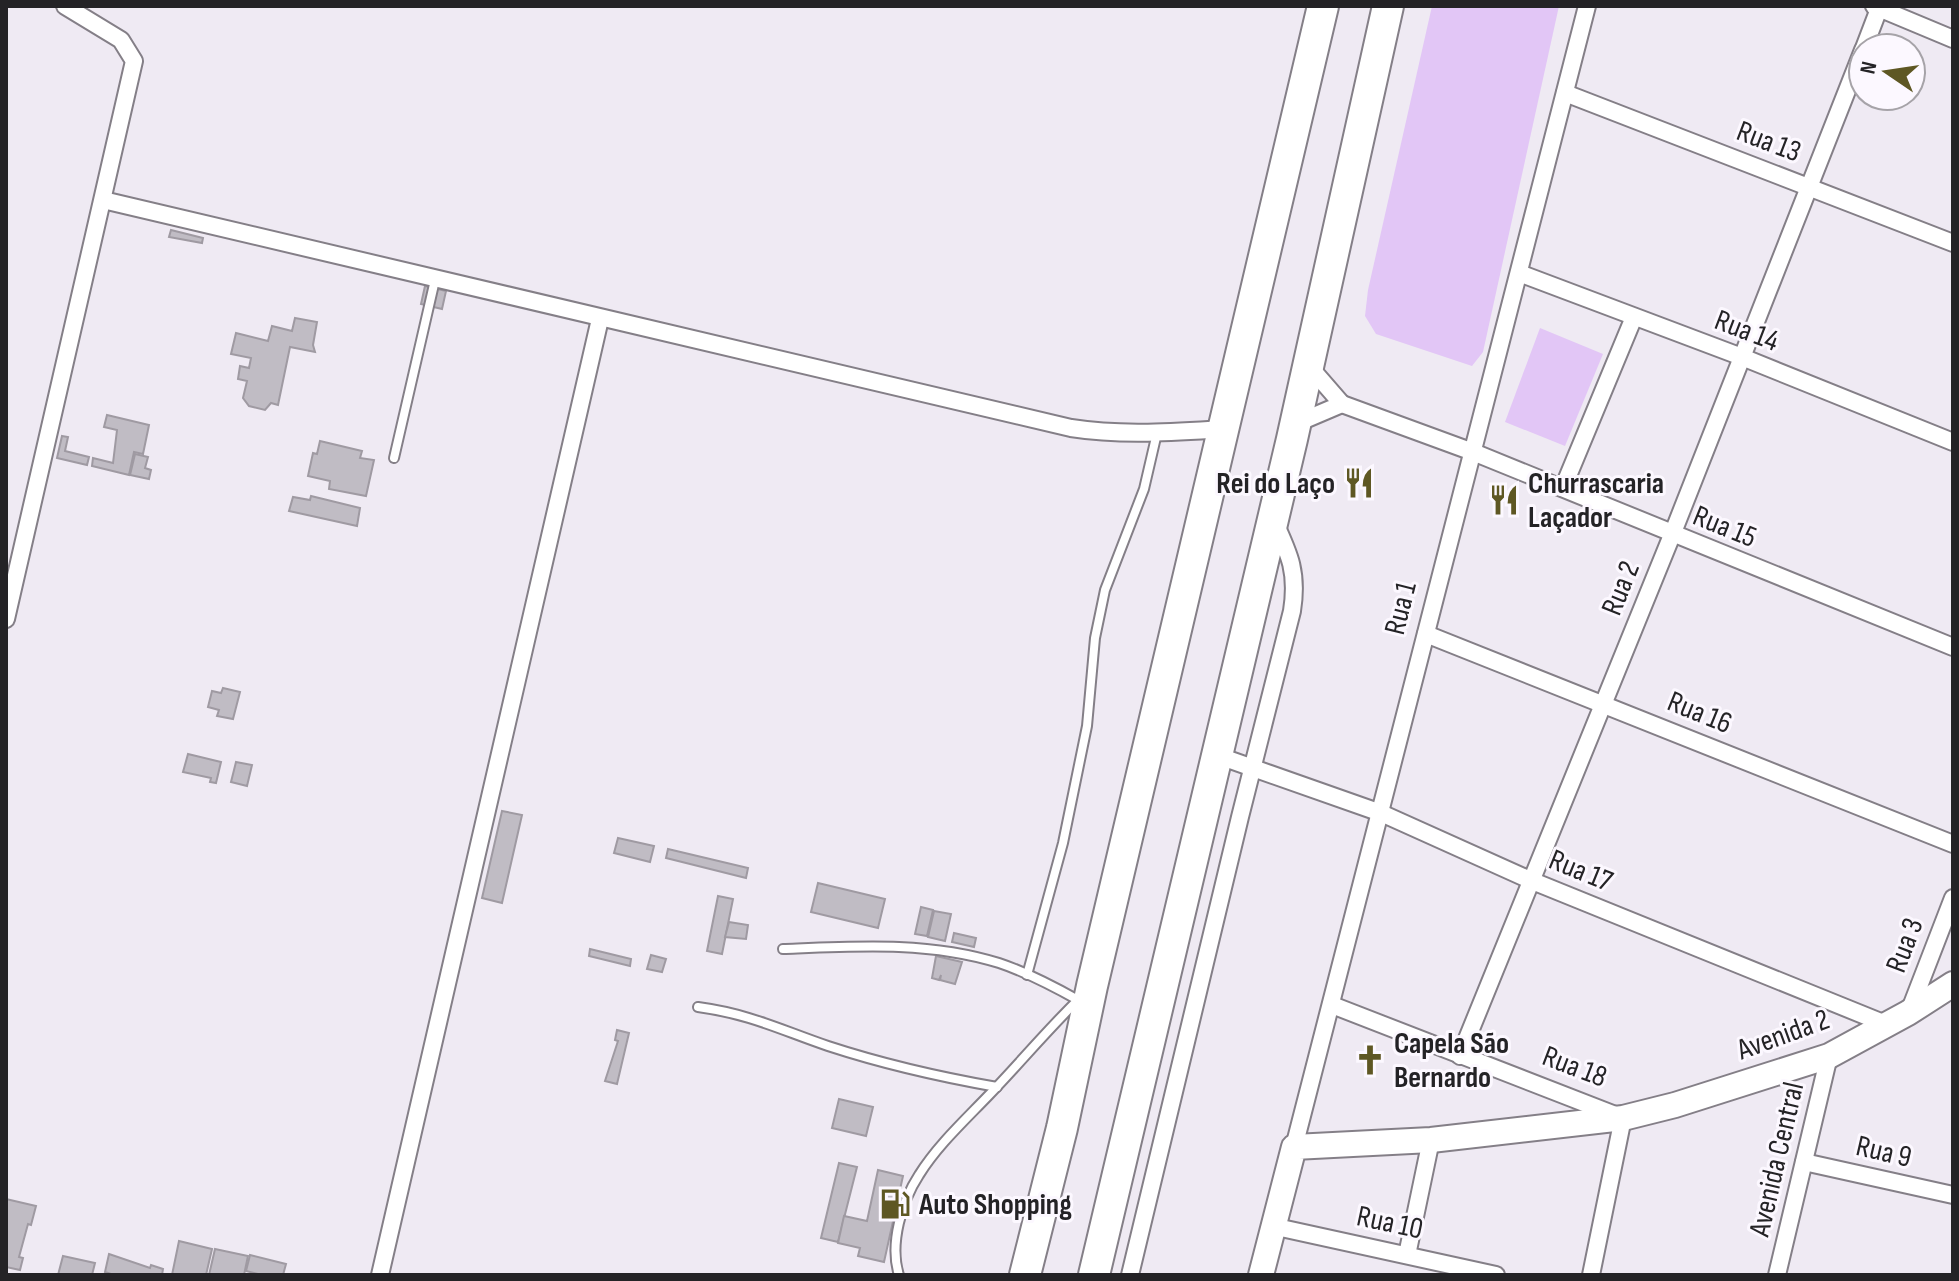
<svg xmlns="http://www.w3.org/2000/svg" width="1959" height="1281" viewBox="0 0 1959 1281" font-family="'Sofia Sans Condensed',sans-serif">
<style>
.green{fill:#e2c6f6}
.building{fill:#c0bcc4;stroke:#9f9aa2;stroke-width:2}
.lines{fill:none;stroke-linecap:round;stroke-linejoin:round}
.lane-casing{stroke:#847f87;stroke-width:12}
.street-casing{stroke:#847f87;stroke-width:20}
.secondary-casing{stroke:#847f87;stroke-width:28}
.highway-casing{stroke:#847f87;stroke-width:34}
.lane{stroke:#fff;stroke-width:8}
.street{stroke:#fff;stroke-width:16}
.secondary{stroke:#fff;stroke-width:24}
.highway{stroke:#fff;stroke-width:30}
.labels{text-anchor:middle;stroke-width:6;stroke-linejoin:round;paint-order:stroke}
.street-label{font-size:30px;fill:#242326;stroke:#fcf8ff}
.poi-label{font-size:30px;font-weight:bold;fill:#242326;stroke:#fcf8ff;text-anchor:start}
</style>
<rect width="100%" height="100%" fill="#efeaf3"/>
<g class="green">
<polygon points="1432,6 1559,6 1483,352 1472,366 1376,334 1365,316 1368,290"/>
<polygon points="1540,328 1603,354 1565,446 1505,422"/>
</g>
<g class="building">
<polygon points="171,230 203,238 202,243 169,237"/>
<polygon points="425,286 446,291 442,309 421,304"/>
<polygon points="295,318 317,322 313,345 315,352 290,347 278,405 271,403 265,410 249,406 243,398 247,381 238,379 240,366 249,368 251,358 231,354 236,333 268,341 272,326 292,331"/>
<polygon points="107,415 149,425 143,454 134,452 129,475 92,466 93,458 113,463 117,430 104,427"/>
<polygon points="62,436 68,437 65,451 89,457 87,465 57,458"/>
<polygon points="320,441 362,451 360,458 374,460 366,496 329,489 330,481 308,476 313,453 317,454"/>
<polygon points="135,454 148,457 145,468 151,470 149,479 130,475"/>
<polygon points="311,496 360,508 357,526 289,511 293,497 310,500"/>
<polygon points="223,688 240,692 233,719 217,716 219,710 208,707 212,691 221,693"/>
<polygon points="188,754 221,762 216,783 210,782 211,778 183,772"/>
<polygon points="236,762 252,765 247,786 231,782"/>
<polygon points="502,811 522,815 502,903 482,898"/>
<polygon points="618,838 654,846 650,862 614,853"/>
<polygon points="668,849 748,868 746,878 666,858"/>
<polygon points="818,883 885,899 878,928 811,912"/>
<polygon points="718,896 733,899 722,954 707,951"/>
<polygon points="921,907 933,910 927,936 915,934"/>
<polygon points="934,911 951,914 945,941 928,937"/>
<polygon points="729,922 748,925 746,939 725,937"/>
<polygon points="954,933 976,938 974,947 952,942"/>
<polygon points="590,949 631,959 630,966 589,956"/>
<polygon points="651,955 666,959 662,972 647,969"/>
<polygon points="936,956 962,962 955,984 940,980 941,975 939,980 932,978"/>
<polygon points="617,1030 629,1033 617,1084 605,1081 618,1041 615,1040"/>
<polygon points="839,1099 873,1107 866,1136 832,1128"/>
<polygon points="839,1163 857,1167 838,1242 821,1238"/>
<polygon points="878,1170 903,1176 884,1262 858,1256 860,1248 838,1243 844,1216 867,1221"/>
<polygon points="6,1199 36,1206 31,1225 28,1224 19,1257 23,1258 20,1270 6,1267"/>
<polygon points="179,1241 212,1249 206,1275 172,1275"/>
<polygon points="215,1249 248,1256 244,1275 209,1275"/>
<polygon points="109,1254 150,1268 151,1265 163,1269 162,1275 114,1275 105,1272"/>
<polygon points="250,1255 286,1264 283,1275 262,1275 246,1271"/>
<polygon points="63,1256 95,1263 92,1275 58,1275"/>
</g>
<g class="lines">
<g class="lane-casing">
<g id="lane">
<polyline points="394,458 435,280"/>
<path d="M783,949C855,946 929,941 999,963C1026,972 1053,986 1078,1000"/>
<polyline points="1027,975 1063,843 1087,726 1095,638 1105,590 1144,489 1157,433"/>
<path d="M698,1007C750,1014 781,1030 828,1046C883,1064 940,1077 997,1087"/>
<path d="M899,1275C889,1244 902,1201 919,1175C937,1146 964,1121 988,1096C1019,1064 1048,1029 1080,998"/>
</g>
</g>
<g class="street-casing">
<g id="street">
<polyline points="1874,6 1953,39"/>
<polyline points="1864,48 1880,6"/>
<polyline points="1565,93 1953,243"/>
<path d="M103,200L1071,428C1122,436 1173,432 1224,429"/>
<polyline points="1519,273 1742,357 1953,442"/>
<polyline points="1342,404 1473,452 1953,647"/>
<polyline points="1295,424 1342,404 1309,366"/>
<polyline points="1563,488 1634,317"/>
<polyline points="6,619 134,61 121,40 65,6"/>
<polyline points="1426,634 1953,844"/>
<polyline points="1219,756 1381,813 1530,880 1888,1025"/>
<polyline points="1332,1005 1623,1118 1591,1275"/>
<polyline points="1909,1012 1953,898"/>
<polyline points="1460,1056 1672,535 1863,50"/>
<polyline points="1294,1147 1587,6"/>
<polyline points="1804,1162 1953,1195"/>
<polyline points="1272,1226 1496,1275"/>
<polyline points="1407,1255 1431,1140"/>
<polyline points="380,1275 600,319"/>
<path d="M1130,1275L1240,817L1292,611C1298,573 1290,555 1274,521"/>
<polyline points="1777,1275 1829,1056"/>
</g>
</g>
<g class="secondary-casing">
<polyline id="secondary" points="1261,1275 1294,1147 1431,1140 1623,1118 1675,1105 1829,1056 1908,1013 1953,984"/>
</g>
<g class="highway-casing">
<g id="highway">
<polyline points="1025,1275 1062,1128 1092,986 1323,6"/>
<polyline points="1094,1275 1292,439 1388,6"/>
</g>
</g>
<use href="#lane" class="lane"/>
<use href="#street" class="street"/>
<use href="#secondary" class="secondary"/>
<use href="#highway" class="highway"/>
</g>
<defs>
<g id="restaurant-bare" transform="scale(2.4)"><path d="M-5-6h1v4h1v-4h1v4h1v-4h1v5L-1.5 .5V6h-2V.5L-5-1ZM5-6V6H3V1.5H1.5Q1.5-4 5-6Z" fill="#5e5723" stroke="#fcf8ff" stroke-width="2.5" paint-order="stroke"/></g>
<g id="church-bare" transform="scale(2.4)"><path d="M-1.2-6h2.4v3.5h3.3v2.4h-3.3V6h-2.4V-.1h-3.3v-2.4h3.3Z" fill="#5e5723" stroke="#fcf8ff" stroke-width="2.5" paint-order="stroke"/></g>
<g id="fuel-bare" transform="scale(2.4)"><path d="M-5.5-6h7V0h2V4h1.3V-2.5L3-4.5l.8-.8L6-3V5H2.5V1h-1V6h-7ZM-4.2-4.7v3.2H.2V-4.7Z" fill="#5e5723" stroke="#fcf8ff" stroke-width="2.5" paint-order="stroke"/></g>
</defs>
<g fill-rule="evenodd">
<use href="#restaurant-bare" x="1359" y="483"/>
<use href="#restaurant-bare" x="1504" y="500"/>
<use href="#church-bare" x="1370" y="1060"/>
<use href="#fuel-bare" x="895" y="1204"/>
</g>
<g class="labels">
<g class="street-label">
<text transform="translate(1769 141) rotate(21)" y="10">Rua 13</text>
<text transform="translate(1747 330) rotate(21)" y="10">Rua 14</text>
<text transform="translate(1725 526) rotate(22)" y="10">Rua 15</text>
<text transform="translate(1620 588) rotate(-68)" y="10">Rua 2</text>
<text transform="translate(1400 608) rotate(-76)" y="10">Rua 1</text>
<text transform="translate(1700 712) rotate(22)" y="10">Rua 16</text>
<text transform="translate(1581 870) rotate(22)" y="10">Rua 17</text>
<text transform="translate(1904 945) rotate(-69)" y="10">Rua 3</text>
<text transform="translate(1783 1034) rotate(-20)" y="10">Avenida 2</text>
<text transform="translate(1575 1066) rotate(21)" y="10">Rua 18</text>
<text transform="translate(1884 1151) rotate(13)" y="10">Rua 9</text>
<text transform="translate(1776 1159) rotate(-77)" y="10">Avenida Central</text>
<text transform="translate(1390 1222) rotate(12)" y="10">Rua 10</text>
</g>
<g class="poi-label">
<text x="1335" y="493" text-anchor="end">Rei do Laço</text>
<text x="1528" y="493">Churrascaria<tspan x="1528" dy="34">Laçador</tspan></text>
<text x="1394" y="1053">Capela São<tspan x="1394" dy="34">Bernardo</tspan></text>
<text x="919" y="1214">Auto Shopping</text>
</g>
</g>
<rect width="1959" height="1281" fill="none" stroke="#242326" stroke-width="16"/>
<g transform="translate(1887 72) rotate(283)"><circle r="38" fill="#fcf8ff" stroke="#a6a3a8" stroke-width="2"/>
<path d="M0-6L14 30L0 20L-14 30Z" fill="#5e5723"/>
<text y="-12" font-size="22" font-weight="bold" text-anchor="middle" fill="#242326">N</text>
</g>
</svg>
